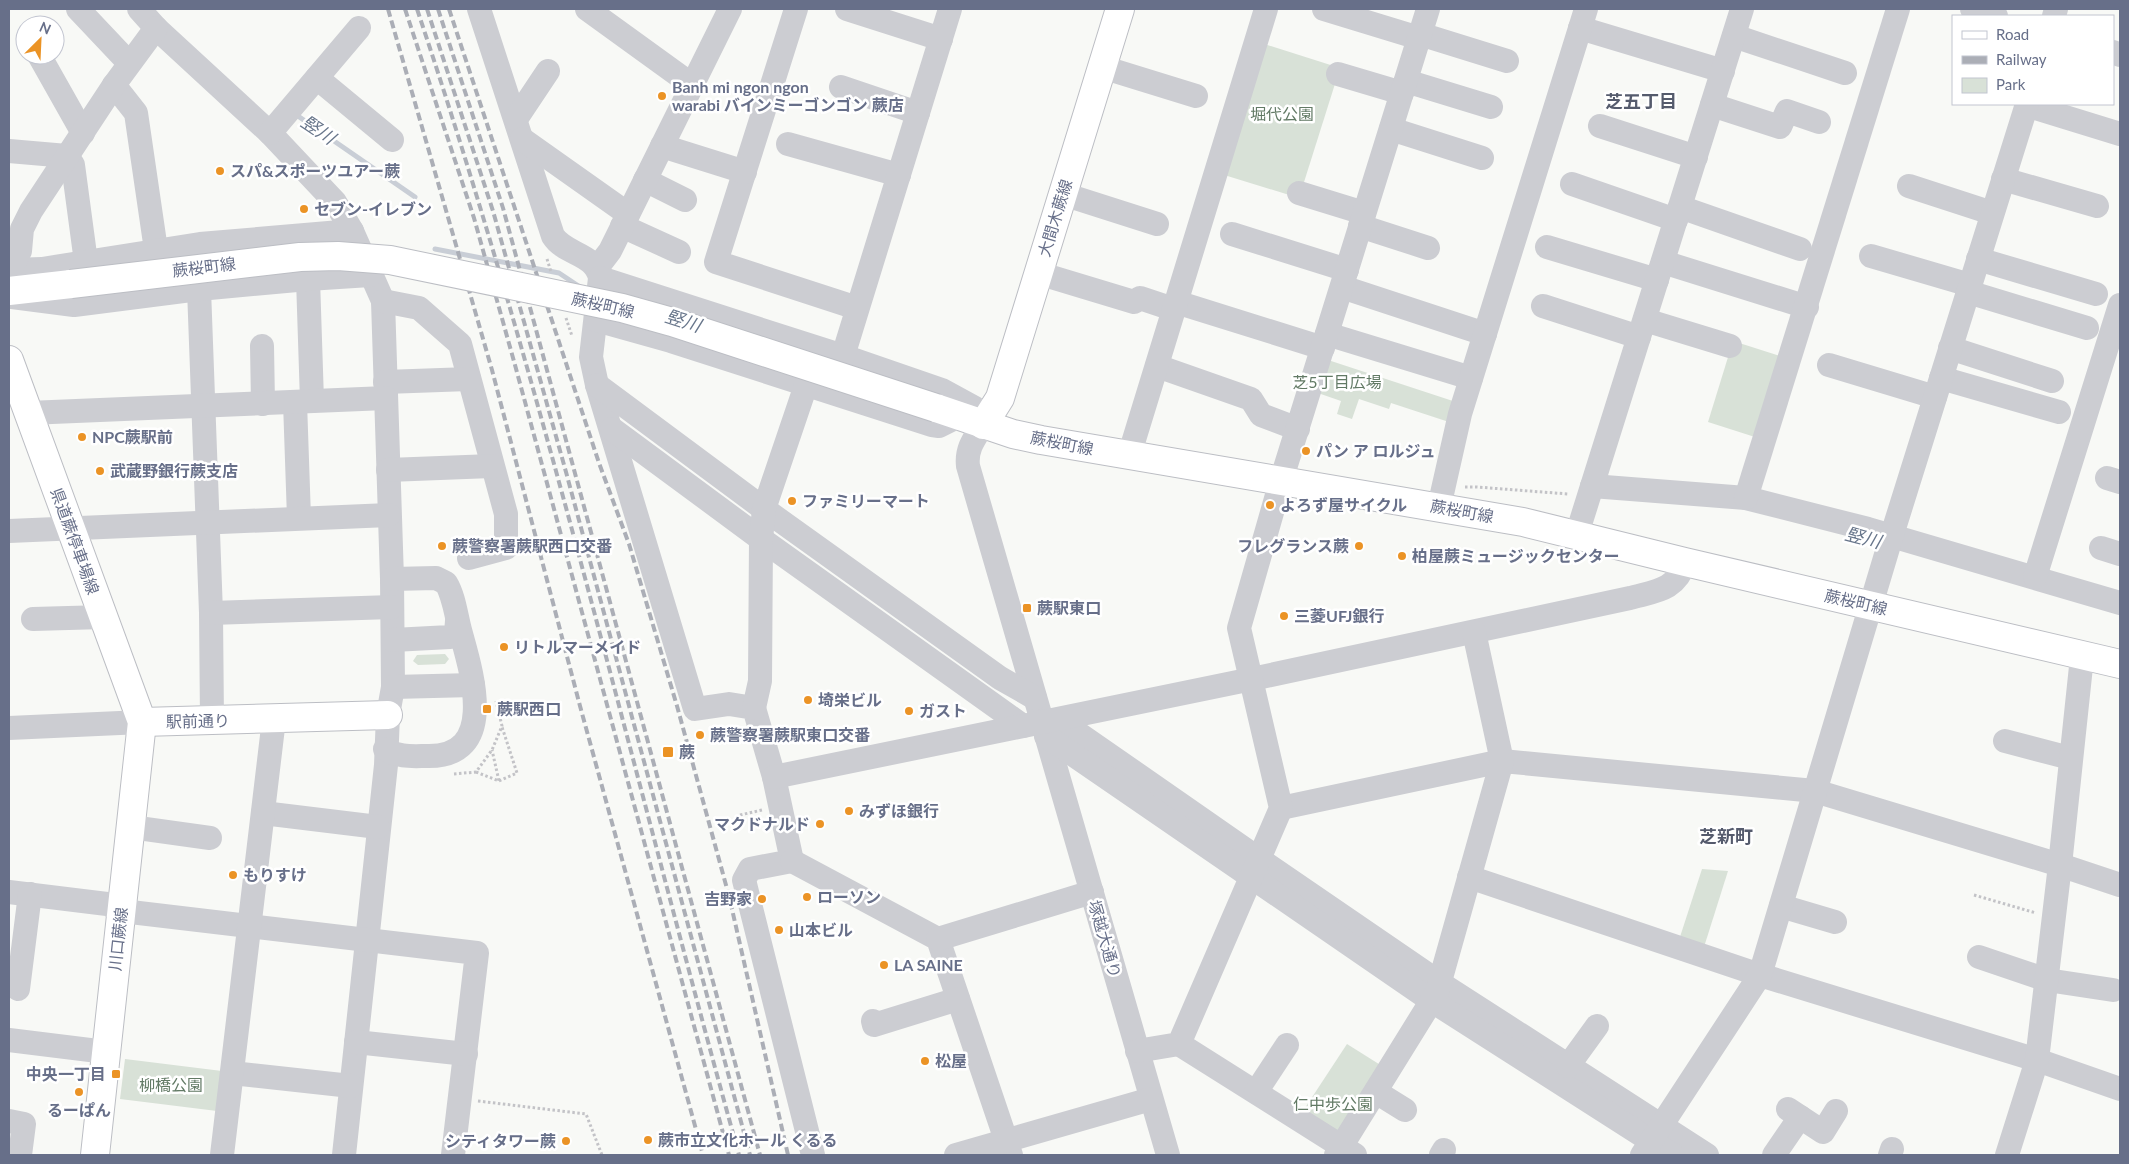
<svg xmlns="http://www.w3.org/2000/svg" width="2129" height="1164" viewBox="0 0 2129 1164" font-family="Lato,'Noto Sans JP',sans-serif">
<style>
.green{fill:#d8e1d7}
.lines{fill:none;stroke-linecap:round;stroke-linejoin:round}
.stream{stroke:#c9ced6;stroke-width:5}
.major-casing{stroke:#bcbec4;stroke-width:30}
.path{stroke:#c3c3c7;stroke-width:3;stroke-dasharray:2.5 2.5;stroke-linecap:butt}
.minor{stroke:#cccdd2;stroke-width:24}
.major{stroke:#fff;stroke-width:28}
.rail{stroke:#abaeb6;stroke-width:4;stroke-dasharray:8 4;stroke-linecap:butt}
.major-bridge-casing{stroke:#bcbec4;stroke-width:30;stroke-linecap:butt}
.major-bridge{stroke:#fff;stroke-width:28}
.poi-dot{fill:#eb9325;stroke:#fff;stroke-width:2}
.labels{text-anchor:middle;stroke-width:5;stroke-linejoin:round;paint-order:stroke}
.poi-label{font-size:16px;font-weight:bold;fill:#676f89;stroke:#fff;text-anchor:start}
.park-label{font-size:16px;fill:#627a65;stroke:#fff}
.street-label{font-size:16px;fill:#676f89;stroke:#fff}
.neighbourhood-label{font-size:18px;font-weight:bold;fill:#555b6d;stroke:#fff}
.water-label{font-size:18px;font-style:italic;fill:#68768b;stroke:#fff}
</style>
<rect width="100%" height="100%" fill="#f8f9f6"/>
<g class="green">
<polygon points="1261,43 1340,68 1299,198 1221,174"/>
<polygon points="1733,341 1783,357 1758,438 1708,422"/>
<polygon points="1325,359 1459,403 1452,423 1391,403 1389,409 1359,399 1352,419 1337,414 1341,401 1315,392"/>
<polygon points="445,654 449,659 445,664 418,665 413,661 417,655"/>
<polygon points="1702,869 1728,871 1704,947 1679,940"/>
<polygon points="1347,1044 1382,1066 1339,1134 1303,1111"/>
<polygon points="125,1059 222,1071 217,1111 120,1099"/>
</g>
<g class="lines">
<g class="stream">
<polyline points="295,114 415,197"/>
<polyline points="435,249 559,273 580,287"/>
</g>
<g class="major-casing">
<g id="major">
<polyline points="9,291 71,284"/>
<polyline points="9,360 142,722 95,1155"/>
<polyline points="936,408 1013,434 1041,440 1523,522 1685,562 2120,664"/>
<polyline points="983,425 1000,398 1120,9"/>
<polyline points="142,722 388,715"/>
</g>
</g>
<g class="path">
<polyline points="547,259 551,272"/>
<polyline points="566,318 572,336"/>
<polyline points="1465,487 1477,487 1568,494"/>
<polyline points="476,772 499,781 492,750"/>
<polyline points="454,774 476,772 492,750 502,726 496,701"/>
<polyline points="499,781 517,773 502,727"/>
<polyline points="740,815 762,810"/>
<polyline points="1974,895 2036,913"/>
<polyline points="478,1101 586,1114 602,1155"/>
</g>
<g class="minor">
<polyline points="78,9 129,63"/>
<polyline points="139,9 156,28 270,133 335,202 352,231 383,301 392,579 393,687 388,715 386,765 344,1155"/>
<path d="M479,9L553,236C565,255 595,253 600,278L591,357L597,385L695,709L729,704L754,708L774,777L792,861L750,869L744,880L813,1155"/>
<polyline points="587,9 692,85"/>
<polyline points="796,9 716,262 857,308"/>
<polyline points="847,9 941,39"/>
<polyline points="1324,9 1419,38"/>
<polyline points="1972,9 1996,16"/>
<polyline points="2054,16 2056,9"/>
<polyline points="1580,28 1723,71"/>
<polyline points="1420,34 1507,61"/>
<polyline points="1734,36 1845,73"/>
<polyline points="2113,52 2120,55"/>
<polyline points="39,55 83,133"/>
<polyline points="1102,67 1196,96"/>
<polyline points="1338,74 1402,93"/>
<polyline points="317,78 392,140"/>
<polyline points="1406,81 1491,107"/>
<polyline points="114,85 136,113 156,250"/>
<polyline points="841,87 918,113"/>
<polyline points="1712,105 1780,127 1787,111 1819,122"/>
<polyline points="2026,105 2120,134"/>
<polyline points="516,119 548,71"/>
<polyline points="1600,126 1696,157"/>
<polyline points="1391,129 1482,158"/>
<polyline points="270,133 359,28"/>
<polyline points="522,139 628,214"/>
<polyline points="788,144 899,175"/>
<polyline points="662,146 745,172"/>
<polyline points="9,151 67,156 73,165 86,262"/>
<polyline points="2003,179 2097,206"/>
<polyline points="645,180 685,200"/>
<polyline points="1572,184 1676,220"/>
<polyline points="1909,186 1992,213"/>
<polyline points="1299,193 1364,213"/>
<polyline points="1063,194 1157,224"/>
<polyline points="1680,207 1800,249"/>
<polyline points="622,226 679,252"/>
<polyline points="1360,226 1428,248"/>
<polyline points="1232,234 1347,270"/>
<polyline points="1547,247 1657,280"/>
<polyline points="1871,256 1970,285"/>
<polyline points="1978,259 2096,294"/>
<polyline points="1663,262 1807,307"/>
<polyline points="597,268 610,251 730,9"/>
<polyline points="11,270 42,269 200,244 352,231"/>
<polyline points="9,272 20,251 22,229 31,211 114,85 156,28"/>
<polyline points="1038,273 1134,302 1140,298 1173,309"/>
<path d="M600,278L843,356L942,390L975,408L983,425C974,439 966,449 968,466L1168,1155"/>
<polyline points="308,279 312,401"/>
<polyline points="1342,287 1485,334"/>
<polyline points="199,289 211,613 212,721"/>
<polyline points="1968,292 2087,328"/>
<polyline points="12,297 74,305 199,289 308,279 370,275"/>
<polyline points="383,301 419,308 460,344 506,514 506,548 469,558"/>
<polyline points="1176,302 1323,348"/>
<polyline points="1543,306 1639,337"/>
<polyline points="596,320 671,341 932,425 939,426 959,416"/>
<polyline points="1645,320 1730,346"/>
<polyline points="1327,334 1471,378"/>
<polyline points="262,346 263,404"/>
<polyline points="1950,348 2052,381"/>
<polyline points="843,356 950,9"/>
<polyline points="1829,365 1935,397"/>
<polyline points="1157,366 1251,399 1261,415 1298,429"/>
<polyline points="1941,378 2059,412"/>
<polyline points="385,382 469,379"/>
<polyline points="597,385 764,509 1000,678 1035,698"/>
<polyline points="295,402 299,518"/>
<polyline points="28,413 386,398"/>
<polyline points="612,429 761,539 1023,726"/>
<polyline points="1129,456 1266,9"/>
<polyline points="388,470 492,466"/>
<polyline points="2107,478 2120,482"/>
<polyline points="1592,486 1746,498 1868,529 2120,603"/>
<polyline points="1746,498 1898,9"/>
<polyline points="1439,507 1460,414 1586,9"/>
<polyline points="9,531 389,515"/>
<polyline points="1577,534 1742,9"/>
<polyline points="2101,548 2120,554"/>
<polyline points="2035,577 2120,305"/>
<polyline points="211,613 392,607"/>
<polyline points="33,619 104,617"/>
<polyline points="393,640 450,637 456,633 457,621"/>
<polyline points="393,687 473,685"/>
<polyline points="754,708 760,681 761,539 764,509 806,385"/>
<polyline points="1059,720 1259,859 1440,983 1707,1155"/>
<polyline points="9,728 142,722"/>
<polyline points="1046,736 1432,1001 1673,1155"/>
<polyline points="2005,741 2070,758"/>
<path d="M385,749C399,758 413,756 429,756C499,756 471,670 460,630C456,615 454,596 446,583L436,578L392,579"/>
<path d="M774,777L1252,679L1630,598C1655,591 1676,591 1685,562"/>
<polyline points="1281,808 1502,761 1815,791 2060,865 2120,885"/>
<polyline points="263,813 378,827"/>
<polyline points="131,827 210,838"/>
<polyline points="792,861 938,939 1011,1155"/>
<polyline points="1469,877 1760,975 2037,1060 2120,1089"/>
<polyline points="9,892 107,904 122,911 477,953 453,1155"/>
<polyline points="1781,906 1835,922"/>
<polyline points="938,939 1092,892"/>
<polyline points="1979,957 2047,980 2113,990"/>
<polyline points="18,989 30,894"/>
<polyline points="873,1021 874,1025 958,999"/>
<polyline points="9,1040 106,1052"/>
<polyline points="356,1042 466,1054"/>
<polyline points="1179,1044 1355,1155"/>
<polyline points="1137,1051 1179,1044 1281,808 1239,628 1281,481 1428,9"/>
<polyline points="1568,1066 1597,1026"/>
<polyline points="232,1073 351,1086"/>
<polyline points="1256,1092 1287,1045"/>
<polyline points="1376,1092 1405,1110"/>
<polyline points="1788,1109 1823,1132 1836,1111"/>
<polyline points="9,1121 24,1124 20,1155"/>
<polyline points="222,1155 274,719"/>
<polyline points="956,1155 1151,1099"/>
<polyline points="1336,1155 1437,992 1502,761 1474,632"/>
<polyline points="1441,1155 1444,1150"/>
<polyline points="1642,1155 1760,975 1891,538 2027,104"/>
<polyline points="1774,1155 1800,1117"/>
<polyline points="1890,1155 1892,1149"/>
<polyline points="2007,1155 2037,1060 2060,865 2082,657"/>
</g>
<use href="#major" class="major"/>
<g class="rail">
<polyline points="388,9 492,370 580,706 703,1155"/>
<polyline points="405,9 474,218 515,365 729,1155"/>
<path d="M417,9C543,385 633,773 739,1155"/>
<polyline points="427,9 493,211 566,472 750,1155"/>
<polyline points="438,9 503,208 760,1155"/>
<polyline points="449,9 599,463 629,544 677,706 729,896 788,1155"/>
</g>
<g class="major-bridge-casing">
<polyline id="major-bridge" points="71,284 300,257 338,256 390,260 622,308 672,322 936,408"/>
</g>
<use href="#major-bridge" class="major-bridge"/>
</g>
<g class="poi-dot">
<circle cx="662" cy="96" r="5"/>
<circle cx="220" cy="171" r="5"/>
<circle cx="304" cy="209" r="5"/>
<circle cx="82" cy="437" r="5"/>
<circle cx="1306" cy="451" r="5"/>
<circle cx="100" cy="471" r="5"/>
<circle cx="792" cy="501" r="5"/>
<circle cx="1270" cy="505" r="5"/>
<circle cx="442" cy="546" r="5"/>
<circle cx="1359" cy="546" r="5"/>
<circle cx="1402" cy="556" r="5"/>
<rect x="1022" y="603" width="10" height="10" rx="2.5"/>
<circle cx="1284" cy="616" r="5"/>
<circle cx="504" cy="647" r="5"/>
<circle cx="808" cy="700" r="5"/>
<rect x="482" y="704" width="10" height="10" rx="2.5"/>
<circle cx="909" cy="711" r="5"/>
<circle cx="700" cy="735" r="5"/>
<rect x="662" y="746" width="12" height="12" rx="2.5"/>
<circle cx="849" cy="811" r="5"/>
<circle cx="820" cy="824" r="5"/>
<circle cx="233" cy="875" r="5"/>
<circle cx="807" cy="897" r="5"/>
<circle cx="762" cy="899" r="5"/>
<circle cx="779" cy="930" r="5"/>
<circle cx="884" cy="965" r="5"/>
<circle cx="925" cy="1061" r="5"/>
<rect x="111" y="1069" width="10" height="10" rx="2.5"/>
<circle cx="79" cy="1092" r="5"/>
<circle cx="648" cy="1140" r="5"/>
<circle cx="566" cy="1141" r="5"/>
</g>
<g class="labels">
<g class="poi-label">
<text x="672" y="93">Banh mi ngon ngon<tspan x="672" dy="18">warabi バインミーゴンゴン 蕨店</tspan></text>
<text x="230" y="177">スパ&amp;スポーツユアー蕨</text>
<text x="314" y="215">セブン-イレブン</text>
<text x="92" y="443">NPC蕨駅前</text>
<text x="1316" y="457">パン ア ロルジュ</text>
<text x="110" y="477">武蔵野銀行蕨支店</text>
<text x="802" y="507">ファミリーマート</text>
<text x="1280" y="511">よろず屋サイクル</text>
<text x="452" y="552">蕨警察署蕨駅西口交番</text>
<text x="1349" y="552" text-anchor="end">フレグランス蕨</text>
<text x="1412" y="562">柏屋蕨ミュージックセンター</text>
<text x="1037" y="614">蕨駅東口</text>
<text x="1294" y="622">三菱UFJ銀行</text>
<text x="514" y="653">リトルマーメイド</text>
<text x="818" y="706">埼栄ビル</text>
<text x="497" y="715">蕨駅西口</text>
<text x="919" y="717">ガスト</text>
<text x="710" y="741">蕨警察署蕨駅東口交番</text>
<text x="679" y="758">蕨</text>
<text x="859" y="817">みずほ銀行</text>
<text x="810" y="830" text-anchor="end">マクドナルド</text>
<text x="243" y="881">もりすけ</text>
<text x="817" y="903">ローソン</text>
<text x="752" y="905" text-anchor="end">吉野家</text>
<text x="789" y="936">山本ビル</text>
<text x="894" y="971">LA SAINE</text>
<text x="935" y="1067">松屋</text>
<text x="106" y="1080" text-anchor="end">中央一丁目</text>
<text x="79" y="1116" text-anchor="middle">るーぱん</text>
<text x="658" y="1146">蕨市立文化ホール くるる</text>
<text x="556" y="1147" text-anchor="end">シティタワー蕨</text>
</g>
<g class="park-label">
<text x="1282" y="120">堀代公園</text>
<text x="1337" y="388">芝5丁目広場</text>
<text x="171" y="1091">柳橋公園</text>
<text x="1333" y="1110">仁中歩公園</text>
</g>
<g class="street-label">
<text transform="translate(1055 218) rotate(-73)" y="6">大間木蕨線</text>
<text transform="translate(204 267) rotate(-7)" y="6">蕨桜町線</text>
<text transform="translate(603 305) rotate(13)" y="6">蕨桜町線</text>
<text transform="translate(1062 443) rotate(11)" y="6">蕨桜町線</text>
<text transform="translate(1462 511) rotate(10)" y="6">蕨桜町線</text>
<text transform="translate(75 541) rotate(70)" y="6">県道蕨停車場線</text>
<text transform="translate(1856 602) rotate(13)" y="6">蕨桜町線</text>
<text transform="translate(198 721) rotate(-1)" y="6">駅前通り</text>
<text transform="translate(118 939) rotate(-84)" y="6">川口蕨線</text>
<text transform="translate(1105 939) rotate(74)" y="6">塚越大通り</text>
</g>
<g class="neighbourhood-label">
<text x="1641" y="108">芝五丁目</text>
<text x="1726" y="843">芝新町</text>
</g>
<g class="water-label">
<text transform="translate(318 130) rotate(34)" y="6">竪川</text>
<text transform="translate(683 321) rotate(18)" y="6">竪川</text>
<text transform="translate(1863 538) rotate(15)" y="6">竪川</text>
</g>
</g>
<rect width="2129" height="1164" fill="none" stroke="#676f89" stroke-width="20"/>
<rect x="1952" y="15" width="162" height="90" fill="#ffffff" stroke="#c2c5d0"/>
<rect x="1962" y="31" width="25" height="8" fill="#ffffff" stroke="#c2c5d0"/>
<text x="1996" y="40" font-size="15" fill="#676f89">Road</text>
<rect x="1962" y="56" width="25" height="8" fill="#abaeb6" stroke="#c2c5d0"/>
<text x="1996" y="65" font-size="15" fill="#676f89">Railway</text>
<rect x="1962" y="78" width="25" height="15" fill="#d8e1d7" stroke="#c2c5d0"/>
<text x="1996" y="90" font-size="15" fill="#676f89">Park</text>
<g transform="translate(40 40) rotate(24)"><circle r="24" fill="#ffffff" stroke="#c2c5d0"/>
<path d="M0-4L9 19L0 12L-9 19Z" fill="#eb9325"/>
<text y="-8" font-size="14" font-weight="bold" text-anchor="middle" fill="#676f89">N</text>
</g>
</svg>
